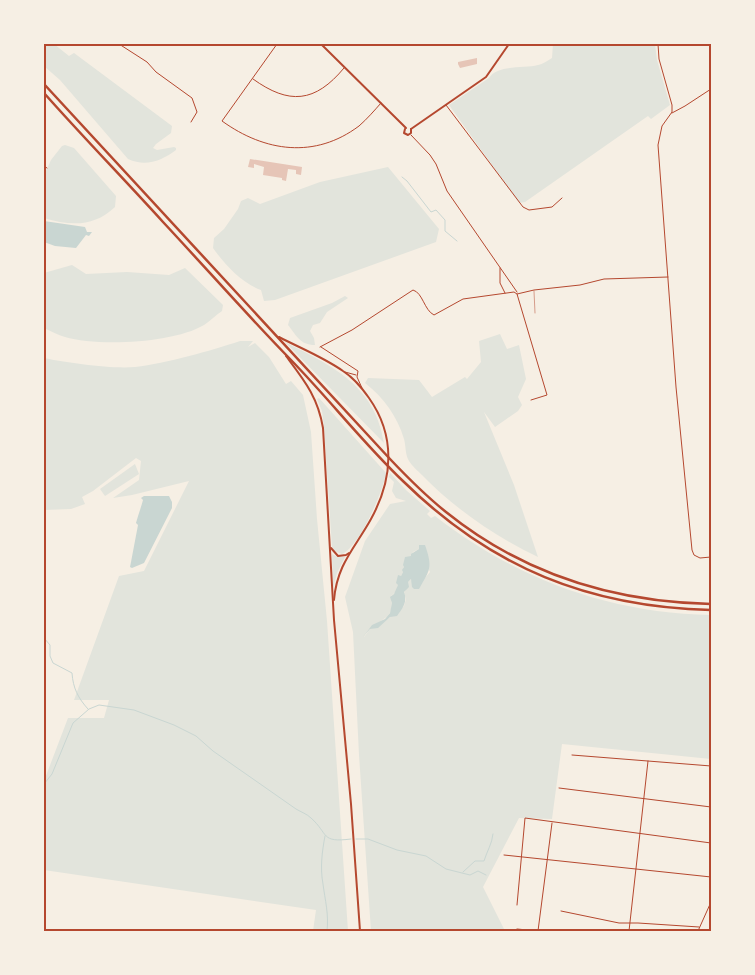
<svg xmlns="http://www.w3.org/2000/svg" width="755" height="975" viewBox="0 0 755 975" font-family="Rubik,sans-serif">
<style>
.green{fill:#e2e4dc;fill-rule:evenodd}
.water{fill:#c9d6d2}
.lines{fill:none;stroke-linecap:round;stroke-linejoin:round}
.stream{stroke:#c9d6d2;stroke-width:1}
.building{fill:#e6c5b7}
.service{stroke:#b5482f;stroke-width:0.5}
.minor{stroke:#b5482f;stroke-width:1}
.tertiary{stroke:#b5482f;stroke-width:2}
.secondary{stroke:#b5482f;stroke-width:2}
.trunk{stroke:#b5482f;stroke-width:2.5}
.neatline{fill:none;stroke:#b5482f;stroke-width:2}
</style>
<rect width="100%" height="100%" fill="#f6efe4"/>
<g class="green">
<path d="M44,44H54L69,56L74,53L172,126L171,133L156,144L153,148L157,150L174,147L176,148V150C161,161 146,167 128,159L60,80L44,66Z"/>
<path d="M553,44H655L657,60L670,105L651,119L648,116L525,202L519,203L449,105L489,78C498,64 524,69 538,65C543,64 547,61 552,58Z"/>
<path d="M65,145L74,148L116,196L115,207C94,227 71,226 44,218V175L51,160L62,146Z"/>
<path d="M388,167L439,229L436,242L275,300L264,301L261,290C242,283 225,265 213,248L214,238L224,229L238,209L241,201L248,198L260,204L320,182Z"/>
<path d="M72,265L86,274L127,272L169,275L185,268L223,305L222,311C216,315 210,321 204,325C174,343 98,347 65,337C58,335 51,331 44,328V273Z"/>
<path d="M345,296L348,298L327,312L320,323L313,325L310,331L314,338L315,345C300,345 296,335 288,325L290,318L332,303Z"/>
<path d="M500,334L507,349L519,345L526,379L518,397L522,405L518,411L495,427L484,412L514,485L538,557C496,537 455,509 422,475C418,471 412,466 409,461C405,455 406,446 404,439C397,416 384,398 365,383L368,378L419,380L432,397L465,377L467,379L481,362L479,341Z"/>
<path d="M240,341H253L248,347L255,343L269,357L286,384L291,381L303,395L311,432L317,519L327,621L348,931H313L316,910L44,870V781L68,718H104L109,700H74L119,576L144,571L189,481L132,495L113,498L139,480L141,461L136,458L93,491L82,497L85,504L71,509L44,510V358C68,363 111,369 135,367C167,363 210,351 240,341Z"/>
<path d="M285,342C332,366 375,385 384,443Z"/>
<path d="M319,398L386,473C383,492 359,547 342,554L334,551L332,547L324,427L322,411L317,399Z"/>
<polygon points="135,464 139,474 105,496 100,489"/>
<path d="M390,473L407,491L430,511L427,514L431,518L435,516C516,579 608,613 711,615V759L562,744L552,819L519,818L483,887L505,931H371L359,755L353,632L345,597L365,541L390,504L406,501L396,498L392,491L394,482L389,477ZM419,549L430,572L424,579L413,583L411,579L408,582V586L404,593L406,599L404,606L385,621L370,629L364,637C373,617 397,624 391,596C398,592 399,583 399,576H401L403,572L405,559L411,557L413,552Z"/>
<polygon points="332,554 337,557 345,557 337,573 333,588"/>
</g>
<g class="water">
<polygon points="44,221 85,227 87,232 92,232 89,236 86,235 76,248 55,246 44,242"/>
<path d="M144,496H169L172,502V508L144,563L132,568L130,567L131,562L138,525L136,523C138,515 141,508 143,500L141,498Z"/>
<path d="M419,545H425C433,568 430,570 419,589H414L412,587L411,579L408,582L409,587L404,592C408,602 402,609 397,616L390,617L378,628L370,629L363,637L372,625L385,619L390,613L392,603L390,597L394,594L398,585L396,583L398,575L401,576L403,572L402,570L404,567L403,565L405,557L411,556V554L419,549Z"/>
</g>
<g class="lines">
<g class="stream">
<polyline points="402,177 407,181 431,212 436,210 445,220 445,231 457,241"/>
<path d="M44,638L50,645V656L53,663L72,673C73,688 78,698 88,709"/>
<path d="M44,784L52,774L73,723L89,709L99,705L134,710L174,725L196,736L213,751L296,809C301,812 307,814 311,818C329,834 320,843 351,839"/>
<path d="M325,836C322,852 320,868 323,884C325,900 329,914 327,931"/>
<polyline points="356,839 368,839 397,850 426,856 446,869 470,875 478,871 486,875"/>
<path d="M463,872L475,861H484C487,851 492,844 493,834"/>
</g>
</g>
<g class="building">
<polygon points="477,58 477,64 460,68 458,64 458,62"/>
<polygon points="250,159 302,167 301,175 296,174 296,170 288,169 286,181 282,180 282,178 263,175 264,167 254,164 254,168 248,167"/>
</g>
<g class="lines">
<polyline class="service" points="534,291 535,313"/>
<g class="minor">
<polyline points="119,44 147,62 156,72 192,98 197,112 191,122"/>
<path d="M277,44L222,121C265,152 315,159 359,126C367,119 374,111 381,103"/>
<polyline points="658,44 659,59 672,105 672,112 662,126 658,145 676,387 692,550 694,555 700,558 711,557"/>
<path d="M253,79C289,105 315,103 344,68"/>
<polyline points="446,105 523,207 529,210 552,207 562,198"/>
<polyline points="672,113 685,106 711,89"/>
<polyline points="411,135 430,155 436,164 447,191 517,292"/>
<polyline points="44,166 47,168"/>
<polyline points="500,268 500,283 505,293"/>
<path d="M320,347L352,330L413,290C423,293 424,310 434,315L463,299L514,292L517,294"/>
<polyline points="321,347 358,371 357,377 362,388"/>
<polyline points="345,372 356,375"/>
<polyline points="531,400 547,395 517,294 534,290 580,285 604,279 668,277"/>
<polyline points="572,755 711,766"/>
<polyline points="559,788 711,807"/>
<polyline points="504,855 711,877"/>
<polyline points="517,905 525,818 711,843"/>
<polyline points="561,911 619,923 638,923 699,927"/>
<polyline points="517,929 537,931"/>
<polyline points="538,931 552,823"/>
<polyline points="629,931 648,761"/>
<polyline points="698,931 711,902"/>
</g>
<g class="tertiary">
<polyline points="321,44 406,128"/>
<polyline points="405,129 404,133 408,135 411,133 411,129"/>
<polyline points="411,129 486,77 509,44"/>
</g>
<g class="secondary">
<path d="M279,337C300,348 323,357 343,371C354,378 361,387 369,398C396,436 393,479 371,519C355,548 337,564 334,600"/>
<path d="M286,356C304,380 318,397 323,428L334,620L351,804L360,931"/>
<polyline points="331,548 338,556 346,555 349,553"/>
</g>
<g class="trunk">
<path d="M44,84L390,459C408,478 426,496 446,512C523,574 613,602 711,604"/>
<path d="M44,93C83,137 124,179 163,222C206,268 247,315 291,360C330,400 364,444 404,482C492,568 589,607 711,610"/>
</g>
</g>
<rect width="755" height="975" fill="none" stroke="#f6efe4" stroke-width="90"/>
<rect x="45" y="45" width="665" height="885" class="neatline"/>
</svg>
